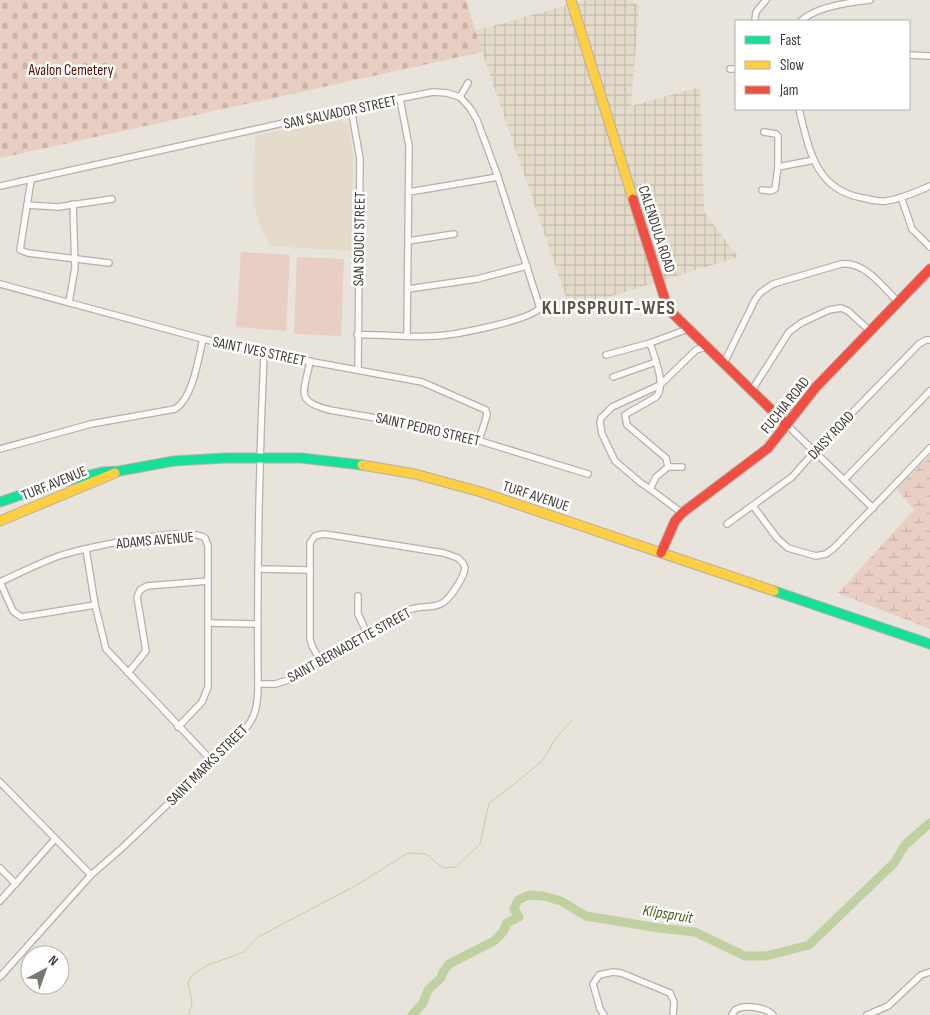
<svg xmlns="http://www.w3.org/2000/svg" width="930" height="1015" viewBox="0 0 930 1015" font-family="'Sofia Sans Condensed',sans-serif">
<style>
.built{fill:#e4dbcb}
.industrial{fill:url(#industrial-grid)}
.wetland{fill:url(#wetland-marsh)}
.cemetery{fill:url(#cemetery-stones)}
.pitch{fill:#e9cec4}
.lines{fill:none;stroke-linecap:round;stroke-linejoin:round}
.stream{stroke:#c1d0a0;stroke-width:1}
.river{stroke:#c1d0a0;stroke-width:9}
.street-casing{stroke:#b5b0aa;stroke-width:8}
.fast-casing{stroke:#b5b0aa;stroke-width:11}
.slow-casing{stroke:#b5b0aa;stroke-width:11}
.jam-casing{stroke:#b5b0aa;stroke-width:11}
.street{stroke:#fcfbfa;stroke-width:5.5}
.fast{stroke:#16e098;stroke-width:9}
.slow{stroke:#ffcf43;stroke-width:9}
.jam{stroke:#f24e42;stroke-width:9}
.labels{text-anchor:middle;stroke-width:5;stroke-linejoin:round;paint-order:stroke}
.park-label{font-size:15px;fill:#5f0a00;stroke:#fff}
.street-label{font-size:15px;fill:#403c36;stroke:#fff}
.water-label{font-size:16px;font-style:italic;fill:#495d19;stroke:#fff}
.district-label{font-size:20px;font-weight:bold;letter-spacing:1px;fill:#5c5346;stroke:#fff}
</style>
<defs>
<pattern id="industrial-grid" width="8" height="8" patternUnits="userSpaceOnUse" patternTransform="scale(1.25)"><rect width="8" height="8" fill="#e4dbcb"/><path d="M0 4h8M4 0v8" fill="none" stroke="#c5bdaf"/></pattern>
<pattern id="wetland-marsh" width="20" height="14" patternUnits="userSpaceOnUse" patternTransform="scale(1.25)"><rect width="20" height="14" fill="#e9cec4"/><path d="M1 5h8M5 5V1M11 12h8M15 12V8" fill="none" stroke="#c9b2a9"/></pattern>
<pattern id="cemetery-stones" width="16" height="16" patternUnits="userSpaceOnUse" patternTransform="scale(1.25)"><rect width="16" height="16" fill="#e9cec4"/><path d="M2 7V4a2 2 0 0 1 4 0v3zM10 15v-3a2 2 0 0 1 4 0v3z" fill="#c9b2a9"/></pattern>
</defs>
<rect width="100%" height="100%" fill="#e8e3db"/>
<polygon class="built" points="339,118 348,125 353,156 352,251 270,246 261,228 253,203 255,136"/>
<polygon class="industrial" points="585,0 631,0 639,7 631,106 700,87 704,212 738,257 570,309 475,31"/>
<polygon class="wetland" points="930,455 930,629 838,593 914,510 897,489"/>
<polygon class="cemetery" points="0,0 466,0 482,52 0,158"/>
<g class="pitch">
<polygon points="241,252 290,255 286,331 236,327"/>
<polygon points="297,257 344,259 341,336 294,334"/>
</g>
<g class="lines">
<polyline class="stream" points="189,1015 192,1002 188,983 191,976 208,965 244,952 258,937 355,886 408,853 426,854 443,868 456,867 480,844 489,803 513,785 542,761 556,738 572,720"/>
<polyline class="river" points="412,1015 423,1003 428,990 441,978 443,972 449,964 494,941 503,932 507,923 519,917 514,909 518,900 529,895 543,896 561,901 586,916 659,928 695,932 745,956 766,956 809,945 894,863 905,845 930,823"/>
<g class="street-casing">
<g id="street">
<polyline points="755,21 756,12 766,0"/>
<path d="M801,21C815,7 851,2 870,0"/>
<polyline points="909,55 930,56"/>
<polyline points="730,69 736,69"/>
<polyline points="460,97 468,83"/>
<polyline points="400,99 409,146 407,335"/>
<polyline points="351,108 360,159 358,370"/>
<path d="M799,109C809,149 815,190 863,198C871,200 879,202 886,201C901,199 916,192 930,186"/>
<polyline points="778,167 814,160"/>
<polyline points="31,180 20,250 28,253 109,263"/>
<path d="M0,186L351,108L433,92L447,93L460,97L470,108L477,120L498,177L540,308C528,321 455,335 435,336C410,338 383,334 357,335"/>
<polyline points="762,190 771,191 775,189 778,167 778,136 776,134 764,132"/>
<polyline points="409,192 498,177"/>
<polyline points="901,197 912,229 930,247"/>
<polyline points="27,205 58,207 112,199"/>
<polyline points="408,241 454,234"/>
<polyline points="0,284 203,339 264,353 422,382 486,410 487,415 479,440"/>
<polyline points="408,289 477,279 527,266"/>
<polyline points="69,302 75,268 73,204"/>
<path d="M650,343C654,356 667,386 656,397L628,413L625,415L627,425L666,458L668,467L656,477L650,489L682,513"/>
<polyline points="606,355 650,343 688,329"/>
<path d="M310,361C305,391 293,401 330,410L444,430L588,474"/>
<path d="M724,363L755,300L760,293L773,284L841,264C865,261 883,287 898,302"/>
<polyline points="613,377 656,362"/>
<polyline points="752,390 789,332 801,323 829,310 841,308 848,311 870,331"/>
<polyline points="787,425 873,508"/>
<path d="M0,449L91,424L175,409C193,398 198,360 203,339"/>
<polyline points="668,467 682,467"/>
<polyline points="844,480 930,391"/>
<polyline points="650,489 641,483 615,461 602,434 600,423 601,418 612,407 660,385 696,350 706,347"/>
<polyline points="753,506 777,538 788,548 816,556 826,554 834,548 930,448"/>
<polyline points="727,524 792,477 815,451 919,344 926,340 930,340"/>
<polyline points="86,549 95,605 106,649 212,761"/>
<polyline points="259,569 310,570"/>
<path d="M0,582C20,573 39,563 59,556C82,548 189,525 205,538L208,546V687L202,702L178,727"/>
<polyline points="0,582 13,611 21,617 95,605"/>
<polyline points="358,596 358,614 367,633"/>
<polyline points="209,623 258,624"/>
<polyline points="128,673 146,651 137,597 140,590 147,586 208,581"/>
<path d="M258,684H275L288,680L404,611C432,601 439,616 457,586C461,580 464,575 465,568L463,563L458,558L444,553L331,535L323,534L315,536L310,543V639L312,646L320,660"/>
<polyline points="0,782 91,875"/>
<polyline points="0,868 16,884"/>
<polyline points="0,901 55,839"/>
<path d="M0,977L91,875L122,848L241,734C256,718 258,706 258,684C257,574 259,463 264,353"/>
<polyline points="604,1015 600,1009 593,984 599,975 613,972 621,973 670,993 674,1002 673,1015"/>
<path d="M732,1015C733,1012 734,1010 737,1009C745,1004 767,1008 773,1015"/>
<polyline points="867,1015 888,1006 921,975 930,972"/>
</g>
</g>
<g class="fast-casing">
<g id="fast">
<polyline points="0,502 50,485 102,472 119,471 174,461 225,458 301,458 362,465"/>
<polyline points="774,591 930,644"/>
</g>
</g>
<g class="slow-casing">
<g id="slow">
<polyline points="571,0 633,199"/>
<polyline points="362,465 415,474 481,492 774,591"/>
<polyline points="0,521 115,473"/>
</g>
</g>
<g class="jam-casing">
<g id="jam">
<polyline points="633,199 668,309 787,425"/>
<polyline points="661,553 675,521 682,513 768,448 816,387 930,269"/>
</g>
</g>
<use href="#street" class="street"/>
<use href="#fast" class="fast"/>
<use href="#slow" class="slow"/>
<use href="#jam" class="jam"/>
</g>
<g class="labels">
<g class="park-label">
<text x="71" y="75">Avalon Cemetery</text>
</g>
<g class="street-label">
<text transform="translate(340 112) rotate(-12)" y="5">SAN SALVADOR STREET</text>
<text transform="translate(657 229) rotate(72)" y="5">CALENDULA ROAD</text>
<text transform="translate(359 239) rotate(-89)" y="5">SAN SOUCI STREET</text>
<text transform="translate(259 351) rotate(12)" y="5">SAINT IVES STREET</text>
<text transform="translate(785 405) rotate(-51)" y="5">FUCHIA ROAD</text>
<text transform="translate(428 429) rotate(13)" y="5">SAINT PEDRO STREET</text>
<text transform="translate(831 435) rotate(-47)" y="5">DAISY ROAD</text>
<text transform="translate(54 483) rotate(-22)" y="5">TURF AVENUE</text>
<text transform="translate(536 496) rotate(18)" y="5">TURF AVENUE</text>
<text transform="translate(155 540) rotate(-5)" y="5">ADAMS AVENUE</text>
<text transform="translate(349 645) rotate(-29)" y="5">SAINT BERNADETTE STREET</text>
<text transform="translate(207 765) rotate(-45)" y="5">SAINT MARKS STREET</text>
</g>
<g class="water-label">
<text transform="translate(668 913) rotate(9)" y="6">Klipspruit</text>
</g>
<g class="district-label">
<text x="609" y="314">KLIPSPRUIT-WES</text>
</g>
</g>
<rect x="735" y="20" width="175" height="90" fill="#ffffff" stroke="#b3b1af"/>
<rect x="745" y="36" width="25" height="8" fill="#16e098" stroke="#b3b1af"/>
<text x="780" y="45" font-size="15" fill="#403c36">Fast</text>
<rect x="745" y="61" width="25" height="8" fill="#ffcf43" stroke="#b3b1af"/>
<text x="780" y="70" font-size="15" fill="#403c36">Slow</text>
<rect x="745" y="86" width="25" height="8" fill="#f24e42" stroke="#b3b1af"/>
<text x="780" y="95" font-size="15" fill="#403c36">Jam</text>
<g transform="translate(45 970) rotate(41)"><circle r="24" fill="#ffffff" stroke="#b3b1af"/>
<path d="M0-4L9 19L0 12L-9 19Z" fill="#7b7670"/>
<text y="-8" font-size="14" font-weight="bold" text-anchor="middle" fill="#403c36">N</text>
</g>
</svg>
